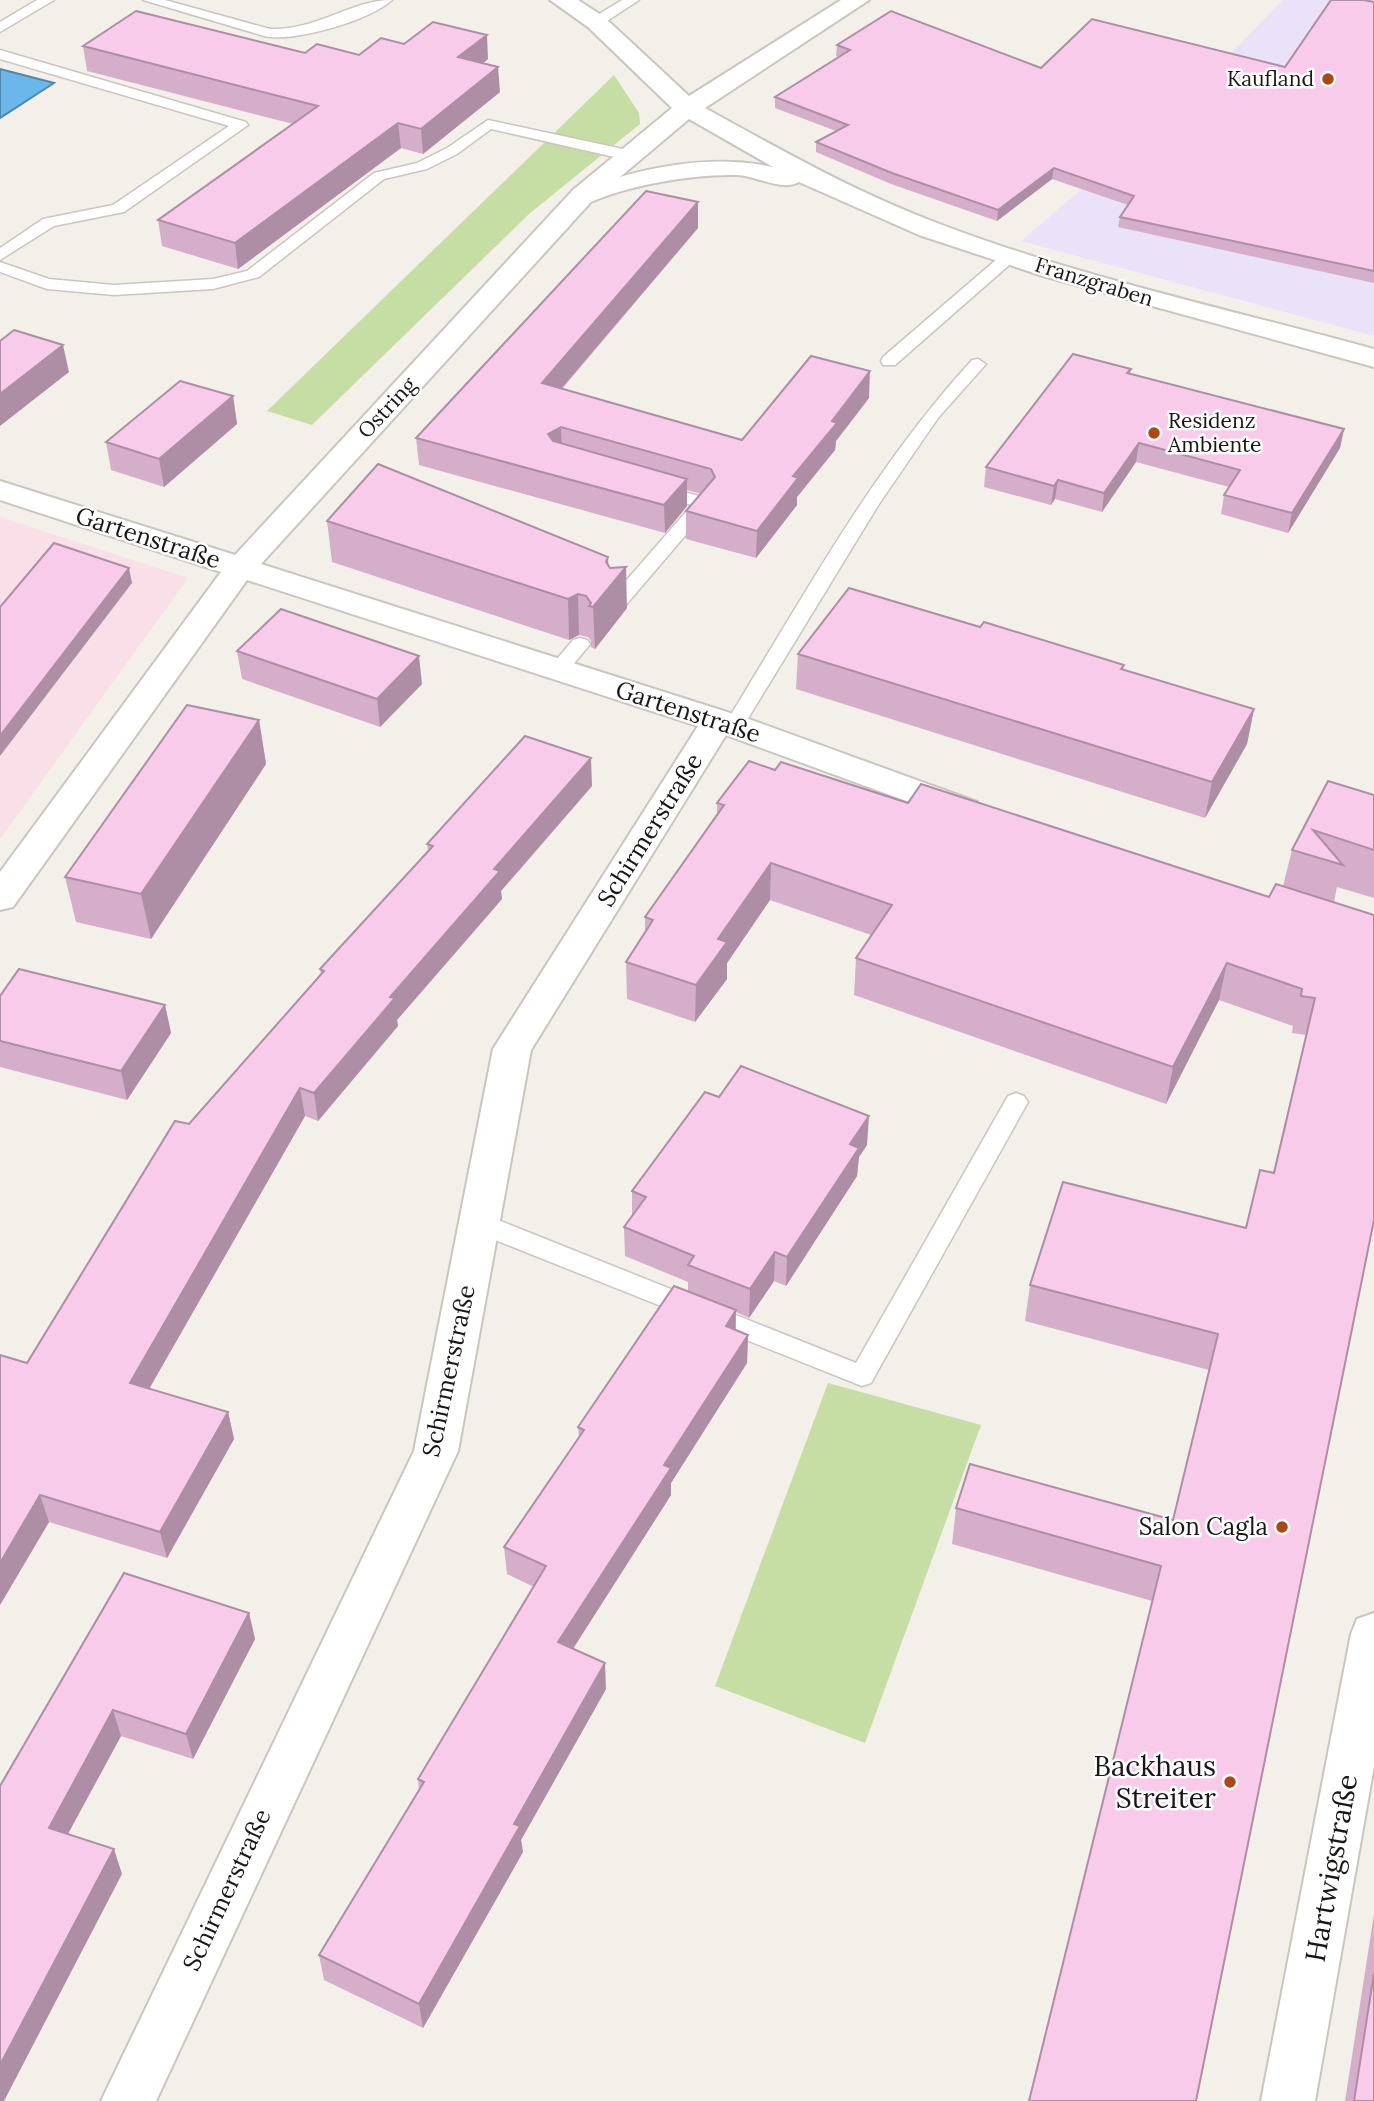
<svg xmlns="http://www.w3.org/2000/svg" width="1374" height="2101" viewBox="0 0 1374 2101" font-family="Lora,serif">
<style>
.commercial{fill:#eae2f8}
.industrial{fill:#f8dfe8}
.green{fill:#c6dda4}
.water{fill:#69b7eb;stroke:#5187ab;stroke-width:2}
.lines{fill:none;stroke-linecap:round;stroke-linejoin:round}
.lane-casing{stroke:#c9c6c0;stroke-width:3}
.street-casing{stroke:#c9c6c0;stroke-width:4}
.lane{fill:#fff;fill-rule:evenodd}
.street{fill:#fff;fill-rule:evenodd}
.wall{fill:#d5afc9}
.shaded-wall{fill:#ae8ea4}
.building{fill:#f8cbea;stroke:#ae8ea4;stroke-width:2}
.poi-dot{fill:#ac4812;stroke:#fff;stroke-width:2.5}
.labels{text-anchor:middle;stroke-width:5;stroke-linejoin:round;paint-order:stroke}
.far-poi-label{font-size:21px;fill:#181715;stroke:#fff;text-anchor:end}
.far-street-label{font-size:21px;fill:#181715;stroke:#fff}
.street-label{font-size:24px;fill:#181715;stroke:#fff}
.poi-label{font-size:24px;fill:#181715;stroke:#fff;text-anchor:end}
.near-poi-label{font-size:28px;fill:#181715;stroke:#fff;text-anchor:end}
.near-street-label{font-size:28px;fill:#181715;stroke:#fff}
</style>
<rect width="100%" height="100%" fill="#f3f0ea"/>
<polygon class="commercial" points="1283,0 1374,0 1374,336 1021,241 1178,107"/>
<polygon class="industrial" points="0,517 188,578 0,839"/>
<g class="green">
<polygon points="614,75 639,113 640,124 529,214 312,425 267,411"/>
<polygon points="828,1383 981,1425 865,1743 715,1686"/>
</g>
<polygon class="water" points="0,69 54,83 0,118"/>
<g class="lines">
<g class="lane-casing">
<g id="lane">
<polygon points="37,0 54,0 0,32 0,22"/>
<path d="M143,0H165L270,29C320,30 350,0 392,0C371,20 293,43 264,36Z"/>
<polygon points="622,0 639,0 601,25 591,25 591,19"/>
<polygon points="0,50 246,122 248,125 124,212 54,226 0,260 0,248 43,219 113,205 229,126 0,59"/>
<polygon points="488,120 632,151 640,156 632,161 491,129 457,154 427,169 384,179 259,277 213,289 114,295 47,289 0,272 0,262 49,279 114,285 213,279 247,271 374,173 417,163 447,148"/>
<polygon points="1010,251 1016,253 1016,259 895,365 883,365 881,361 883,357 1004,253"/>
<path d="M978,359L986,364L938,418L879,504L741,730H727L724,726C801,601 872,469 972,360Z"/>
<polygon points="658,485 710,499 713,503 625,606 611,606 609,602 611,598 692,505 652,494 649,490"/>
<polygon points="580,638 587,640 590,644 587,648 565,674 551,674 548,670 551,666 573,640"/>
<polygon points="1016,1093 1024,1096 1028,1102 871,1383 862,1386 470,1230 467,1223 470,1216 479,1214 488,1216 856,1363 1008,1096"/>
</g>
</g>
<g class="street-casing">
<g id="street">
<path d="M550,0H578L604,17L689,96L841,0H869L705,108C781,150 855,192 937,223C1078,277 1228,309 1374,349V367L1043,276L919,235L799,182C781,192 756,175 736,175C693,174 629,185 591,202L261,564L746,718L977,802L983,810L977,818L965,821L953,818L726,735L531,1050L458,1451L156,2101H101L414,1451L493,1049L698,726L247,580L13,907L0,910V872L221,572L0,500V481L235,555L573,190L672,108L588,27ZM689,119L773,167C721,156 670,163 620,177Z"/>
<polygon points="1374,1613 1374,1766 1315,2101 1261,2101 1351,1634 1357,1619"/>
</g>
</g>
<use href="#lane" class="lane"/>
<use href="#street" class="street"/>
</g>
<g class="wall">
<polygon points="1374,2 1374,283 1118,227 1120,217 1128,205 1052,179 997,221 891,184 816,152 816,142 836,131 775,108 775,97 839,57 836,56 837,45 1041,68 1285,67"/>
<polygon points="404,44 488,59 483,63 500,92 423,154 401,148 238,269 162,246 158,220 293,124 87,71 83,46 359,55"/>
<polygon points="698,202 698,228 562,389 742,440 869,398 836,441 835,450 797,497 797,505 756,558 686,539 686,511 701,494 687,490 687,506 665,533 419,465 416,438"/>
<polygon points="1131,369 1130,374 1344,429 1340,448 1288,533 1221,514 1224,495 1229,487 1136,462 1102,512 1055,499 1051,505 984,487 986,467"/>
<polygon points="233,396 237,424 164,487 111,470 106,442"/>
<polygon points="327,521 608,565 627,608 595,649 591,647 591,641 588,637 579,635 569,640 332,562"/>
<polygon points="980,627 1124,665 1123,670 1254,709 1247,744 1205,818 796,689 798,654"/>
<polygon points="237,651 422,684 380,727 242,679"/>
<polygon points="259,720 266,764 151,939 76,922 65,877"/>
<polygon points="775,770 1269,897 1283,886 1292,850 1328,781 1374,795 1374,898 1337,887 1334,902 1374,915 1152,1601 952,1544 956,1508 1173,1520 1209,1370 1025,1321 1030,1285 1246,1228 1273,1173 1306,1035 1292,1033 1293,1026 1219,1000 1166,1104 854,995 856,958 871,935 770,900 727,963 727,979 695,1022 627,999 626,962 645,931 645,917 717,814 717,803"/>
<polygon points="592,786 501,891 502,899 397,1020 398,1026 318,1121 305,1116 149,1389 228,1412 234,1439 167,1558 49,1522 0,1605 27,1363 189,1124 321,975 320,969 428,851 427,844"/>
<polygon points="0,996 165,1005 171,1033 127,1100 0,1067"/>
<polygon points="719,1097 867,1145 859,1157 857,1176 786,1286 774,1281 749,1318 736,1312 736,1330 748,1335 747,1363 671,1483 671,1495 573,1649 606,1689 521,1840 523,1852 423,2028 324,1980 319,1955 419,1790 418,1779 534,1587 507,1574 504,1547 579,1437 578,1427 688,1291 688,1282 625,1256 624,1227 632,1216 632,1191"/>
<polygon points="249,1613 255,1639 193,1759 121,1736 68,1834 122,1874 0,1786"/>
<polygon points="1374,1914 1374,2101 1345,2101"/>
</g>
<g class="shaded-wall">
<polygon points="487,35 488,59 460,82 458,57"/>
<polygon points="498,67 500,92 423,154 421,129"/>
<polygon points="398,123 401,148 238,269 235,243"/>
<polygon points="1054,168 1052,179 997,221 998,210"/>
<polygon points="698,202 698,228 543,410 542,383"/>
<polygon points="63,345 69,372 0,426 0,394"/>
<polygon points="870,371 869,398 836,441 835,450 797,497 797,505 756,558 757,531 832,421"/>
<polygon points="233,396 237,424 164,487 159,459"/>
<polygon points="561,427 562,454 548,434"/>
<polygon points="1344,429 1340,448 1288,533 1292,513"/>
<polygon points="1139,443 1136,462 1102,512 1104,493"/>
<polygon points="687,479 687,506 665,533 664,505"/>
<polygon points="1058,480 1055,499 1051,505 1054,486"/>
<polygon points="608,557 609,588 626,567 627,608 595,649 593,607"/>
<polygon points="129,568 132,583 0,756 0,736"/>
<polygon points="578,594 579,635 569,640 568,599"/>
<polygon points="419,656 422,684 380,727 377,699"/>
<polygon points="1254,709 1247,744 1205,818 1212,782"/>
<polygon points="259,720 266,764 151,939 141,894"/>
<polygon points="591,758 592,786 501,891 502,899 397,1020 398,1026 318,1121 314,1093 390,997 494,869"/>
<polygon points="771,863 770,900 727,963 727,979 695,1022 696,985 718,939"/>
<polygon points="1227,963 1219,1000 1166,1104 1173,1067"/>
<polygon points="165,1005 171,1033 127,1100 121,1071"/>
<polygon points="300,1088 305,1116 137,1410 130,1383"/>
<polygon points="869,1116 867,1145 859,1157 857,1176 786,1286 787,1257 850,1144"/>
<polygon points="775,1252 774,1281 749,1318 750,1289"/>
<polygon points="736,1310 735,1338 726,1326"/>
<polygon points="748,1335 747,1363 671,1483 671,1495 560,1669 558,1642 664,1465"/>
<polygon points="228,1412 234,1439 167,1558 160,1532"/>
<polygon points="40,1495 49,1522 0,1605 0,1563"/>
<polygon points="249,1613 255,1639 193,1759 186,1734"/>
<polygon points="605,1663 606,1689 521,1840 523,1852 423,2028 419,2004 514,1824"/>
<polygon points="113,1710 121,1736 58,1852 49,1828"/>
<polygon points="114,1849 122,1874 4,2101 0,2101 0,2065"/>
</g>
<g class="building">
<polygon points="1331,0 1364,0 1374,2 1374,271 1120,217 1134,196 1054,168 998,210 892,173 816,142 848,125 775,97 850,50 837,45 891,11 1041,68 1092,19 1285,67"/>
<polygon points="136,11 305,53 317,44 359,55 381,38 404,44 433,22 487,35 458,57 498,67 421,129 398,123 235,243 158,220 318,106 83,46"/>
<polygon points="646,191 698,202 542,383 742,440 811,356 870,371 832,421 837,423 793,476 798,478 757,531 686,511 715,477 711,469 561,427 548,434 553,441 687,479 664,505 416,438"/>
<polygon points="14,330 63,345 0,394 0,341"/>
<polygon points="1073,354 1131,369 1127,373 1344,429 1292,513 1224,495 1240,470 1139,443 1104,493 1058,480 1054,486 986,467"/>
<polygon points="180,381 233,396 159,459 106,442"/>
<polygon points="378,464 608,557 606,562 610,568 626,567 593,607 589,606 591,603 586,596 578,594 568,599 327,521"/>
<polygon points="54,543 129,568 0,736 0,607"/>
<polygon points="849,588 980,627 984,622 1124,665 1121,669 1254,709 1212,782 798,654"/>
<polygon points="281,609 419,656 377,699 237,651"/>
<polygon points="187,705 259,720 141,894 65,877"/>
<polygon points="525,736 591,758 494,869 500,871 390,997 395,998 314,1093 300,1088 130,1383 228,1412 160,1532 40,1495 0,1563 0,1355 27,1363 175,1121 189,1124 324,971 320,969 433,846 427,844"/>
<polygon points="749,761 775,770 781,762 908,803 921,784 1269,897 1276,884 1374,915 1374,1220 1196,2101 1029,2101 1161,1566 956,1508 970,1464 1173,1520 1218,1334 1030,1285 1063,1182 1246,1228 1260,1170 1274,1173 1315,998 1301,996 1302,989 1227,963 1173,1067 856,958 892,905 771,863 718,939 727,942 696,985 626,962 653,920 645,917 724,805 717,803"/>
<polygon points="1328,781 1374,795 1374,850 1313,830 1343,865 1292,850"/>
<polygon points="19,969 165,1005 121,1071 0,1041 0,996"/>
<polygon points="741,1066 869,1116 850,1144 859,1148 787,1257 775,1252 750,1289 688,1265 694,1256 624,1227 646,1197 632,1191 705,1092 719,1097"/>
<polygon points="674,1286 736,1310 726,1326 748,1335 664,1465 671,1468 558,1642 605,1663 514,1824 520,1826 419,2004 319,1955 424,1782 418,1779 546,1566 504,1547 584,1430 578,1427"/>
<polygon points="124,1573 249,1613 186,1734 113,1710 49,1828 114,1849 0,2065 0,1786"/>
<polygon points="1374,1973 1374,2101 1354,2101"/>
</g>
<g class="poi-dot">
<circle cx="1328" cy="79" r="7"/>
<circle cx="1154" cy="433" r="7"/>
<circle cx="1282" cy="1527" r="7"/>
<circle cx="1230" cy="1782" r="7"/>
</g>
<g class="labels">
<g class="far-poi-label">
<text x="1314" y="86">Kaufland</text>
<text x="1168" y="428" text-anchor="start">Residenz<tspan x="1168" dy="24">Ambiente</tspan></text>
</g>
<g class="far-street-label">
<text transform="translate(1094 282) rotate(17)" y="7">Franzgraben</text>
<text transform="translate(387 408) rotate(-47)" y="7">Ostring</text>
</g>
<g class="street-label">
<text transform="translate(148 538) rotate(18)" y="8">Gartenstraße</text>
<text transform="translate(688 712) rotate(18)" y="8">Gartenstraße</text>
<text transform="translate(650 830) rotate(-58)" y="8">Schirmerstraße</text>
<text transform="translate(449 1371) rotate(-78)" y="8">Schirmerstraße</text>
<text transform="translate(227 1890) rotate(-65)" y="8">Schirmerstraße</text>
</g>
<g class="poi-label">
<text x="1268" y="1535">Salon Cagla</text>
</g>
<g class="near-poi-label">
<text x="1216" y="1776">Backhaus<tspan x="1216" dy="32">Streiter</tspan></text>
</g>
<g class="near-street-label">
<text transform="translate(1331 1868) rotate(-80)" y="10">Hartwigstraße</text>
</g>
</g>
</svg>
